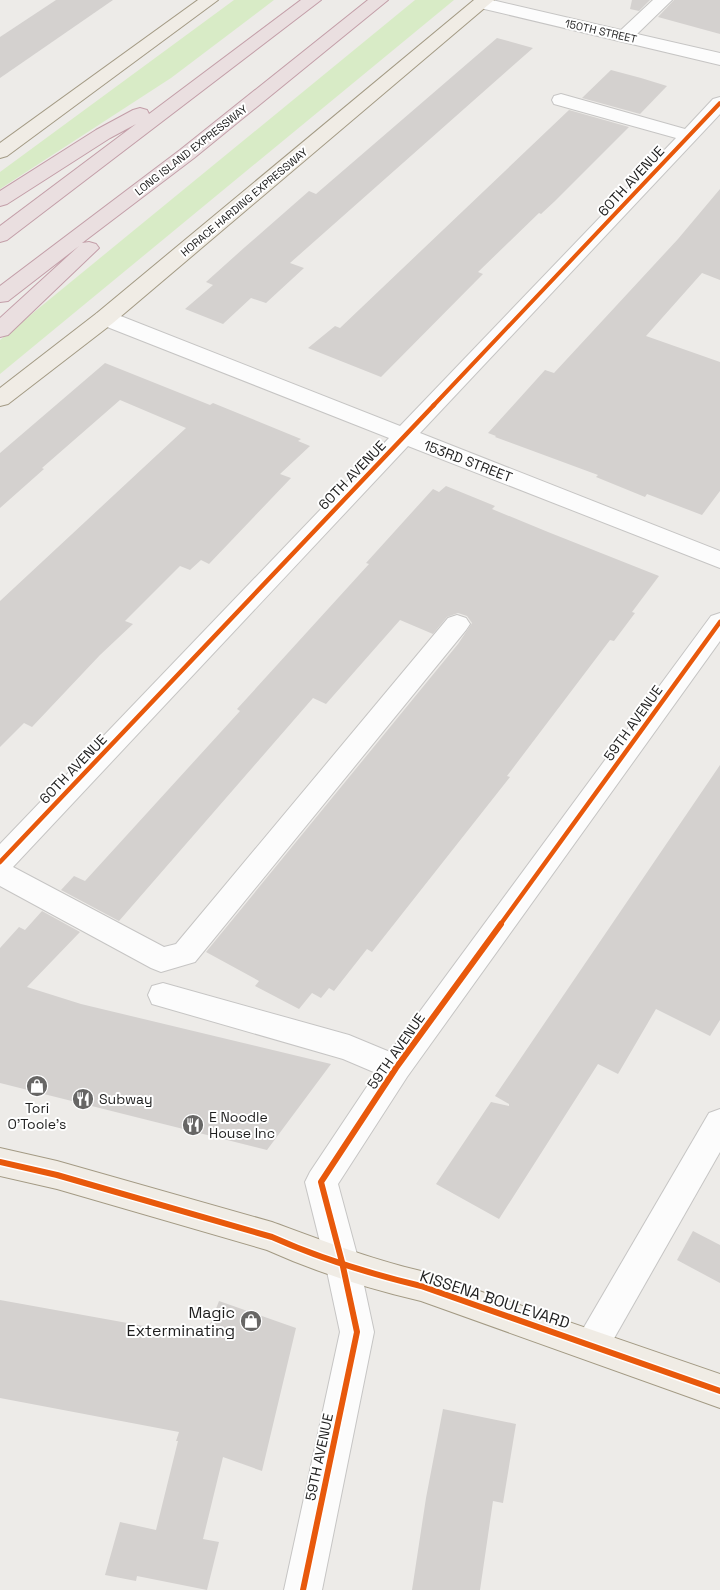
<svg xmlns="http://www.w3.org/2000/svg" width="720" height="1590" viewBox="0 0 720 1590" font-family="'Space Grotesk',sans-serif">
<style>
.grass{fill:#d8ebc6}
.building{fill:#d4d1cf}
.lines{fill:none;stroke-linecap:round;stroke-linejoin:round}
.minor-casing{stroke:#c6c5c4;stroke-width:2}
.major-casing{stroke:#a39a84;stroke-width:2}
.highway-casing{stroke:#c39ea8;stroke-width:2}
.minor{fill:#fcfcfc;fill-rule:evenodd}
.major{fill:#f0ece5;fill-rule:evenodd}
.highway{fill:#eadfe0;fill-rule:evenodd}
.cycleway-far2-casing{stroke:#fff;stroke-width:6}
.cycleway-far1-casing{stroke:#fff;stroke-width:8}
.cycleway-casing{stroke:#fff;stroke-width:9}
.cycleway-far2{stroke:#e8590c;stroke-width:4}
.cycleway-far1{stroke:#e8590c;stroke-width:4.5}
.cycleway{stroke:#e8590c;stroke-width:6}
.labels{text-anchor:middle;stroke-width:4;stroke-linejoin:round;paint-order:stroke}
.far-street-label{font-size:11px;fill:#1f1f1f;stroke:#fff}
.street-label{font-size:14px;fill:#1f1f1f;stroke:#fff}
.poi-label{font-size:14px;fill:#1f1f1f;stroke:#fff;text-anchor:start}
.near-street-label{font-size:16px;fill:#1f1f1f;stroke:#fff}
.near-poi-label{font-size:16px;fill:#1f1f1f;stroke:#fff;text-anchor:end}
</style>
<rect width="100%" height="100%" fill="#edebe8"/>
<g class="grass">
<polygon points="234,0 274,0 171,78 0,189 0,172"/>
<polygon points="415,0 454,0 0,374 0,340"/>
</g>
<g class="building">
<polygon points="56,0 113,0 0,78 0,37"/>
<polygon points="632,0 650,0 639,11 630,9"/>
<polygon points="674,0 720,0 720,34 658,17"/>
<polygon points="497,38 533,48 290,263 304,268 266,303 251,298 223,324 185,309 213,285 206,282 245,247 309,191 316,194"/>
<polygon points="611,70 641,78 667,86 640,114 582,98"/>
<polygon points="569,110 629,127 555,201 541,214 539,213 478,272 483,274 381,377 308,348 335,326 340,328"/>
<polygon points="720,189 720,280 702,273 646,336 720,362 720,491 702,515 647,494 645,497 596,477 598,475 495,437 496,436 488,433 545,370 554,373 678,239"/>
<polygon points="105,363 210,405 213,403 301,439 298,441 310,446 280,474 291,478 209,564 201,560 190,570 180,566 125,621 133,624 100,655 32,727 24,723 0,747 0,601 186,428 120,400 42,468 44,469 0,508 0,453"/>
<polygon points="446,486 495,506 492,509 548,532 659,576 632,612 635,613 614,641 610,640 507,776 510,777 372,952 367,949 334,991 329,988 321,998 312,993 299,1009 255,986 259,981 206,952 458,644 472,623 467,616 458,613 447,617 433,634 400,620 326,704 313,698 119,921 61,890 74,876 85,881 240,711 237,709 369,564 366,563 433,489 439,492"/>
<polygon points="720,765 720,1020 710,1036 656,1009 618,1074 598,1064 499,1219 436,1184 491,1102 509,1106 509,1104 495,1096"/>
<polygon points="42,911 80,932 27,987 81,1004 331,1064 267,1150 0,1083 0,948 19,927 25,930"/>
<polygon points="693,1231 720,1245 720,1283 677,1260"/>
<polygon points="0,1300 205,1337 219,1301 296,1328 262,1471 223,1457 203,1539 219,1542 207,1590 137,1576 136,1581 105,1575 120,1522 156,1530 178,1441 176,1441 179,1432 0,1398"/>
<polygon points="443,1409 516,1424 503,1503 493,1501 480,1590 412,1590 426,1498"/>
</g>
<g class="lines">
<g class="minor-casing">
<g id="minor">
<polygon points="475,0 492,0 621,30 653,0 672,0 637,34 720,53 720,65 476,7 473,3"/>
<polygon points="561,94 685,129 713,99 720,97 720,114 420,433 720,551 720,568 408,446 13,867 164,947 176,944 448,618 457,615 466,618 470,624 466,630 195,962 161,972 151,968 0,886 0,844 389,438 97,323 94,318 97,313 105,312 113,313 400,426 676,138 554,104 552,100 554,96"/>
<polygon points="720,613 720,641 407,1077 338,1184 359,1262 374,1332 322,1590 284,1590 340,1332 325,1262 305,1182 310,1172 376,1073 343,1059 152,1004 148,995 152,986 163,983 349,1035 390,1052 711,616"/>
<polygon points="720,1109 720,1152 604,1356 592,1361 580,1356 575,1345 580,1334 709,1113"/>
</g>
</g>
<g class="major-casing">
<g id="major">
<polygon points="198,0 218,0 7,156 0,158 0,143"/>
<polygon points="474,0 494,0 113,323 8,404 0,406 0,388 97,313"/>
<path d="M0,1148L57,1161L272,1222C321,1240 370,1259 421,1271L720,1374V1408L421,1301C369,1289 316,1272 267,1250L57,1189L0,1176Z"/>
</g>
</g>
<g class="highway-casing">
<g id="highway">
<polygon points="301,0 321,0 7,240 0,242 0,226 136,124 110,138 7,204 0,206 0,191 96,130 133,110 140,108 147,110 149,114"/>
<polygon points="368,0 388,0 194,158 82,243 89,242 96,244 99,248 8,335 0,337 0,318 79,246 8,301 0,302 0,286 180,150"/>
</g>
</g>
<use href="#minor" class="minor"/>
<use href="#major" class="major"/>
<use href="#highway" class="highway"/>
<g class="cycleway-far2-casing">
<polyline id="cycleway-far2" points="433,406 720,103"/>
</g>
<g class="cycleway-far1-casing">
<g id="cycleway-far1">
<polyline points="0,862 434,405"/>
<polyline points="500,925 720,622"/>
</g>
</g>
<g class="cycleway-casing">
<g id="cycleway">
<path d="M0,1162L57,1175L272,1237C319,1258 371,1274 421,1286L720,1391"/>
<polyline points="303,1590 357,1332 342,1262 321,1182 396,1068 501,924"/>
</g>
</g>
<use href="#cycleway-far2" class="cycleway-far2"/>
<use href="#cycleway-far1" class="cycleway-far1"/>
<use href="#cycleway" class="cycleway"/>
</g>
<defs>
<g id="shop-disc" transform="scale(1.125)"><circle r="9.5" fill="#676665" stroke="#fff"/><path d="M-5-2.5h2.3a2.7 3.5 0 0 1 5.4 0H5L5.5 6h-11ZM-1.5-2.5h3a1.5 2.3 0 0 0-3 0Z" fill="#fff"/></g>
<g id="restaurant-disc" transform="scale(1.125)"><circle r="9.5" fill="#676665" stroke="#fff"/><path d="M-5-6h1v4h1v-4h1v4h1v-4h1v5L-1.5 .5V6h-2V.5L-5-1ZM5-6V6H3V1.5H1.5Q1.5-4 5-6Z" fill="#fff"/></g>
</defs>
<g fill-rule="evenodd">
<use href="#shop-disc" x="37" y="1086"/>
<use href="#restaurant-disc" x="83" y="1099"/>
<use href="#restaurant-disc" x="193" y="1125"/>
<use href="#shop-disc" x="251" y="1321"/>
</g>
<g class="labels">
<g class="far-street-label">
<text transform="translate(601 31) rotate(13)" y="4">150TH STREET</text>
<text transform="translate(191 150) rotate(-38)" y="4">LONG ISLAND EXPRESSWAY</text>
<text transform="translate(244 202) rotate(-40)" y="4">HORACE HARDING EXPRESSWAY</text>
</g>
<g class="street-label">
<text transform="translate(631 181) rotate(-47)" y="5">60TH AVENUE</text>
<text transform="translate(468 461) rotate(21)" y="5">153RD STREET</text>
<text transform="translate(352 475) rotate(-46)" y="5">60TH AVENUE</text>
<text transform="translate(633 723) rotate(-54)" y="5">59TH AVENUE</text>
<text transform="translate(73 769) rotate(-46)" y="5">60TH AVENUE</text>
<text transform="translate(396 1051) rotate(-55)" y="5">59TH AVENUE</text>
<text transform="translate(319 1457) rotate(-78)" y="5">59TH AVENUE</text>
</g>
<g class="poi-label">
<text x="99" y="1104">Subway</text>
<text x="37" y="1113" text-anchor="middle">Tori<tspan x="37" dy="16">O'Toole's</tspan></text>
<text x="209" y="1122">E Noodle<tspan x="209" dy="16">House Inc</tspan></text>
</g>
<g class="near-street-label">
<text transform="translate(495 1299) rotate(18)" y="6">KISSENA BOULEVARD</text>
</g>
<g class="near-poi-label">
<text x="235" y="1318">Magic<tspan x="235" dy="18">Exterminating</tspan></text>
</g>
</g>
</svg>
